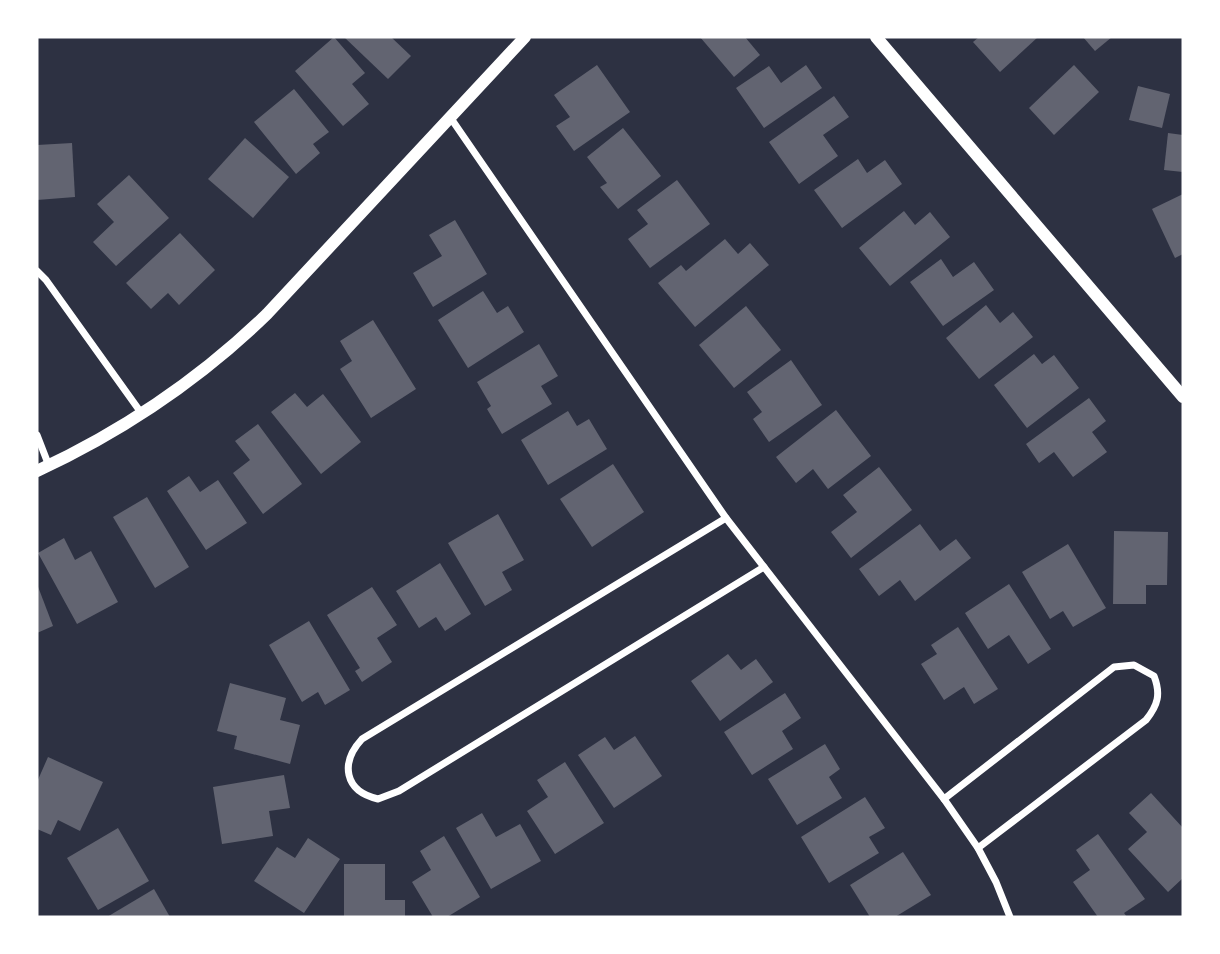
<svg xmlns="http://www.w3.org/2000/svg" width="1220" height="954" viewBox="0 0 1220 954" font-family="Quicksand,sans-serif">
<style>
.building{fill:#626471}
.lines{fill:none;stroke-linecap:round;stroke-linejoin:round}
.minor{stroke:#fff;stroke-width:7}
.tertiary{stroke:#fff;stroke-width:12}
</style>
<rect width="100%" height="100%" fill="#2d3142"/>
<g class="building">
<polygon points="334,37 365,73 352,84 369,104 343,126 295,71"/>
<polygon points="344,37 391,37 411,56 388,79"/>
<polygon points="700,37 745,37 760,55 734,77"/>
<polygon points="979,37 1038,37 1000,72 973,42"/>
<polygon points="1083,37 1112,37 1095,51"/>
<polygon points="597,65 630,112 574,151 556,126 570,117 554,95"/>
<polygon points="806,65 822,88 764,128 736,88 769,66 781,83"/>
<polygon points="1074,65 1099,92 1054,135 1029,108"/>
<polygon points="1138,86 1170,94 1162,128 1129,120"/>
<polygon points="294,89 329,132 313,144 320,153 296,174 254,122"/>
<polygon points="834,96 849,117 823,135 838,156 799,184 769,142"/>
<polygon points="623,128 661,176 618,209 600,187 607,183 587,157"/>
<polygon points="1168,133 1183,135 1183,172 1164,170"/>
<polygon points="245,138 289,177 253,218 208,179"/>
<polygon points="72,143 75,197 37,200 37,145"/>
<polygon points="858,159 867,173 885,160 902,184 842,228 814,190"/>
<polygon points="129,175 169,218 116,266 93,242 114,222 97,204"/>
<polygon points="677,180 710,224 650,268 628,239 648,224 637,210"/>
<polygon points="1183,194 1183,254 1175,258 1152,209"/>
<polygon points="904,211 915,225 930,212 950,237 890,286 859,248"/>
<polygon points="455,220 487,274 433,307 413,273 442,256 429,235"/>
<polygon points="180,233 215,270 179,305 168,293 151,309 126,283"/>
<polygon points="725,239 738,254 750,243 769,265 695,327 658,283 681,265 686,271"/>
<polygon points="941,259 953,277 974,262 994,290 943,326 910,282"/>
<polygon points="483,291 497,313 508,306 524,332 468,368 438,320"/>
<polygon points="986,305 1000,323 1013,312 1033,337 979,379 946,338"/>
<polygon points="746,306 781,350 734,388 699,345"/>
<polygon points="373,320 416,389 371,418 340,369 352,361 340,341"/>
<polygon points="539,344 558,376 541,386 552,404 502,434 487,409 491,406 477,382"/>
<polygon points="1034,354 1042,364 1054,355 1079,388 1027,428 994,385"/>
<polygon points="791,360 822,405 769,442 753,419 762,412 747,392"/>
<polygon points="295,393 307,407 323,394 361,442 321,474 271,412"/>
<polygon points="1089,398 1106,421 1092,432 1107,452 1073,477 1054,452 1039,463 1026,444"/>
<polygon points="836,410 871,456 828,489 813,469 796,483 776,457"/>
<polygon points="568,411 577,426 589,419 607,449 548,485 521,440"/>
<polygon points="258,424 302,484 263,514 233,473 250,460 235,441"/>
<polygon points="613,464 644,512 592,547 560,499"/>
<polygon points="879,467 912,510 851,558 831,532 857,512 843,495"/>
<polygon points="189,476 200,492 218,480 247,523 206,550 167,491"/>
<polygon points="147,497 189,567 155,588 113,517"/>
<polygon points="498,514 524,560 502,572 512,590 485,606 448,543"/>
<polygon points="920,524 940,551 956,539 971,558 915,601 900,580 879,596 859,569"/>
<polygon points="1114,531 1168,532 1167,585 1146,585 1146,604 1113,604"/>
<polygon points="64,538 75,560 91,551 118,602 77,624 38,553"/>
<polygon points="1068,544 1106,608 1073,627 1063,611 1050,619 1022,572"/>
<polygon points="440,563 471,614 445,631 436,617 419,628 396,591"/>
<polygon points="37,584 53,626 37,633"/>
<polygon points="1009,584 1051,649 1028,664 1009,635 988,649 965,613"/>
<polygon points="372,587 397,625 377,638 392,662 362,682 355,671 360,668 327,615"/>
<polygon points="309,621 350,690 325,705 318,692 302,702 269,645"/>
<polygon points="958,627 998,689 974,704 964,687 944,700 921,664 937,654 931,645"/>
<polygon points="728,654 741,670 756,659 773,682 720,721 691,681"/>
<polygon points="230,683 286,698 280,720 300,725 290,764 234,749 237,736 217,731"/>
<polygon points="785,693 801,718 782,731 793,749 752,775 724,732"/>
<polygon points="635,736 662,776 614,808 578,755 605,737 614,750"/>
<polygon points="825,744 840,769 829,777 842,798 797,825 768,779"/>
<polygon points="48,757 103,782 80,831 58,820 51,835 37,829 37,782"/>
<polygon points="565,762 604,823 555,854 527,811 548,797 537,780"/>
<polygon points="284,775 290,808 269,811 273,836 222,844 213,787"/>
<polygon points="1151,793 1183,828 1183,878 1168,892 1128,849 1147,832 1129,813"/>
<polygon points="865,797 885,828 869,837 879,853 829,883 801,837"/>
<polygon points="482,813 496,837 520,824 541,861 491,889 456,828"/>
<polygon points="118,828 149,881 98,910 67,858"/>
<polygon points="1098,834 1145,899 1124,913 1127,917 1098,917 1073,882 1090,870 1076,850"/>
<polygon points="444,836 480,897 447,917 433,917 412,882 431,870 420,851"/>
<polygon points="308,838 340,859 304,913 254,881 277,847 295,858"/>
<polygon points="903,852 931,895 895,917 870,917 850,885"/>
<polygon points="344,864 385,864 385,900 405,900 405,917 344,917"/>
<polygon points="154,889 170,917 107,917"/>
</g>
<g class="lines">
<g class="minor">
<polyline points="450,117 726,518 944,799 978,848 996,882 1010,917"/>
<polyline points="37,271 46,280 142,414"/>
<polyline points="37,435 49,466"/>
<path d="M726,518L362,739C340,763 344,791 378,799L399,791L764,567"/>
<path d="M944,799L1114,667L1134,665L1154,676C1161,694 1158,705 1146,720L978,848"/>
</g>
<g class="tertiary">
<polyline points="876,37 1183,397"/>
<path d="M37,471C123,431 199,380 267,314L525,37"/>
</g>
</g>
<rect width="1220" height="954" fill="none" stroke="#ffffff" stroke-width="77"/>
</svg>
